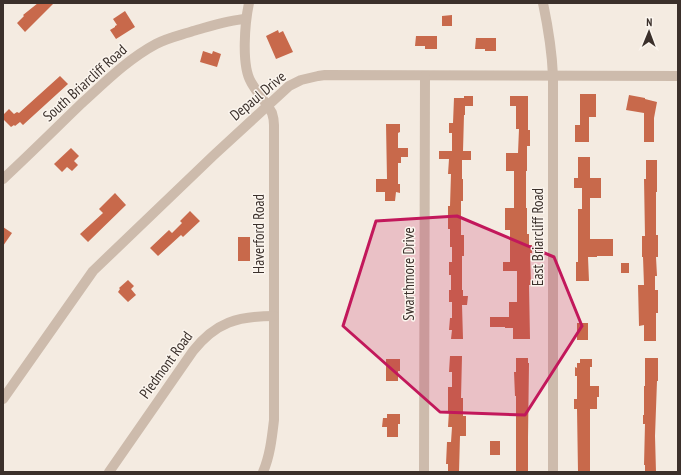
<svg xmlns="http://www.w3.org/2000/svg" width="681" height="475" viewBox="0 0 681 475" font-family="'PT Sans Narrow',sans-serif">
<style>
.building{fill:#c8694b}
.lines{fill:none;stroke-linecap:round;stroke-linejoin:round}
.minor{stroke:#cdbbac;stroke-width:10}
.marked{fill:#c2185b;fill-opacity:0.2;stroke:#c2185b;stroke-width:3;stroke-linejoin:round}
.labels{text-anchor:middle;stroke-width:3;stroke-linejoin:round;paint-order:stroke}
.street-label{font-size:15px;fill:#3b302b;stroke:#fbf5ee}
</style>
<rect width="100%" height="100%" fill="#f4ebe1"/>
<g class="building">
<polygon points="38,3 54,3 25,32 17,23 24,16 23,15"/>
<polygon points="125,11 135,27 116,39 110,30 115,27 115,26 117,25 113,19"/>
<polygon points="452,15 452,26 442,26 442,16"/>
<polygon points="278,30 279,33 283,31 293,52 276,59 266,36"/>
<polygon points="416,36 437,36 437,49 425,49 425,46 415,46"/>
<polygon points="476,38 496,38 496,51 485,51 485,49 475,49"/>
<polygon points="203,51 212,54 213,51 221,54 217,67 200,62"/>
<polygon points="60,76 68,84 23,125 20,122 15,126 14,125 11,127 3,119 3,115 9,109 14,114 17,112 19,113"/>
<polygon points="580,94 596,94 596,117 589,117 589,142 575,142 575,125 580,125"/>
<polygon points="629,95 645,98 645,99 657,102 654,118 654,142 644,142 644,113 626,110"/>
<polygon points="464,96 473,96 473,106 465,106 465,115 464,115 463,151 471,151 471,160 462,160 462,179 463,179 463,201 461,201 461,235 464,235 464,256 462,256 462,290 463,290 463,296 468,296 467,305 462,305 463,339 451,339 452,330 449,330 450,318 452,318 452,302 449,302 449,290 451,290 451,275 449,275 449,262 452,262 452,247 450,247 450,229 448,229 448,206 450,206 451,174 448,174 449,159 439,159 439,151 452,151 452,133 449,133 449,123 453,123 454,98 464,98"/>
<polygon points="510,96 528,96 528,130 530,130 530,146 527,146 527,171 526,171 526,208 527,208 527,234 529,234 529,245 532,245 532,253 530,253 531,285 529,285 530,339 513,339 513,328 505,328 505,327 490,327 490,317 509,317 509,302 517,302 517,271 503,271 503,262 510,262 510,230 505,230 505,208 514,208 514,171 506,171 506,153 518,153 519,129 516,129 516,106 510,106"/>
<polygon points="386,124 400,124 400,132 398,133 398,148 408,148 408,157 401,157 401,163 398,163 398,184 400,184 400,193 396,192 395,201 385,201 385,192 376,192 376,179 387,179"/>
<polygon points="71,148 79,156 74,161 78,165 72,171 67,167 62,172 54,164"/>
<polygon points="578,157 590,157 590,178 601,178 601,198 590,198 590,239 613,239 613,256 597,256 597,257 588,257 589,281 576,281 576,262 578,262 578,209 582,209 582,188 574,188 574,178 578,178"/>
<polygon points="646,160 657,160 657,192 656,192 656,235 658,235 658,257 656,257 657,276 655,276 655,290 658,290 658,313 656,313 656,341 644,341 644,325 639,326 638,285 644,285 643,257 642,257 642,236 645,236 644,179 646,179"/>
<polygon points="115,193 126,205 88,242 80,234 103,213 99,209"/>
<polygon points="190,211 200,221 183,237 181,235 158,256 150,248 169,230 172,233 182,223 180,221"/>
<polygon points="3,227 12,233 3,246"/>
<rect x="238" y="237" width="12" height="24"/>
<rect x="621" y="263" width="8" height="10"/>
<polygon points="128,280 134,286 131,289 136,295 128,302 118,292 120,289 119,288"/>
<rect x="577" y="323" width="11" height="17"/>
<polygon points="450,356 462,356 461,398 463,398 463,416 466,416 466,436 460,436 459,472 448,472 448,464 446,464 447,442 451,442 452,427 448,427 449,411 448,411 448,387 452,387 452,372 449,372"/>
<polygon points="516,358 528,358 528,363 529,363 528,437 528,472 516,472 516,396 515,396 514,372 516,372"/>
<polygon points="645,358 658,358 658,381 657,381 655,436 656,472 645,472 645,465 644,465 645,424 643,424 643,415 644,415 644,386 645,386"/>
<polygon points="386,359 400,359 400,371 398,371 398,381 386,381"/>
<polygon points="580,359 592,359 592,367 590,367 590,386 599,386 599,397 597,397 597,409 590,409 590,472 578,472 577,409 574,409 574,399 577,399 577,376 575,376 575,367 577,368 577,363 580,363"/>
<polygon points="387,414 400,414 400,424 398,424 398,437 387,437 387,427 382,427 383,418 387,418"/>
<rect x="490" y="441" width="10" height="14"/>
</g>
<g class="lines">
<g class="minor">
<path d="M249,3C245,22 241,65 251,82C257,93 266,102 272,113C273,116 274,121 274,125V420C272,437 270,456 263,472"/>
<path d="M543,3C548,27 552,51 553,76V472"/>
<path d="M3,179C30,154 56,128 82,103C105,82 128,59 156,44C167,38 181,35 193,31C211,26 228,20 246,19"/>
<polyline points="3,399 93,271 214,155 289,86 301,80 318,76 325,75 678,76"/>
<path d="M109,472L193,351C216,322 238,316 274,316"/>
<polyline points="424,472 425,76"/>
</g>
</g>
<path class="marked" d="M457,216L554,257L582,326L525,415L440,412L343,326L376,221Z"/>
<g class="labels">
<g class="street-label">
<text transform="translate(85 83) rotate(-42)" y="5">South Briarcliff Road</text>
<text transform="translate(258 96) rotate(-40)" y="5">Depaul Drive</text>
<text transform="translate(259 234) rotate(-90)" y="5">Haverford Road</text>
<text transform="translate(538 237) rotate(-90)" y="5">East Briarcliff Road</text>
<text transform="translate(409 274) rotate(-90)" y="5">Swarthmore Drive</text>
<text transform="translate(166 365) rotate(-54)" y="5">Piedmont Road</text>
</g>
</g>
<rect width="681" height="475" fill="none" stroke="#3b302b" stroke-width="8"/>
<g transform="translate(649 32) rotate(1)" stroke="#fbf5ee" stroke-width="3" paint-order="stroke">
<path d="M0-3L7 15L0 10L-7 15Z" fill="#3b302b"/>
<text y="-6" font-size="11" font-weight="bold" text-anchor="middle" fill="#3b302b">N</text>
</g>
</svg>
